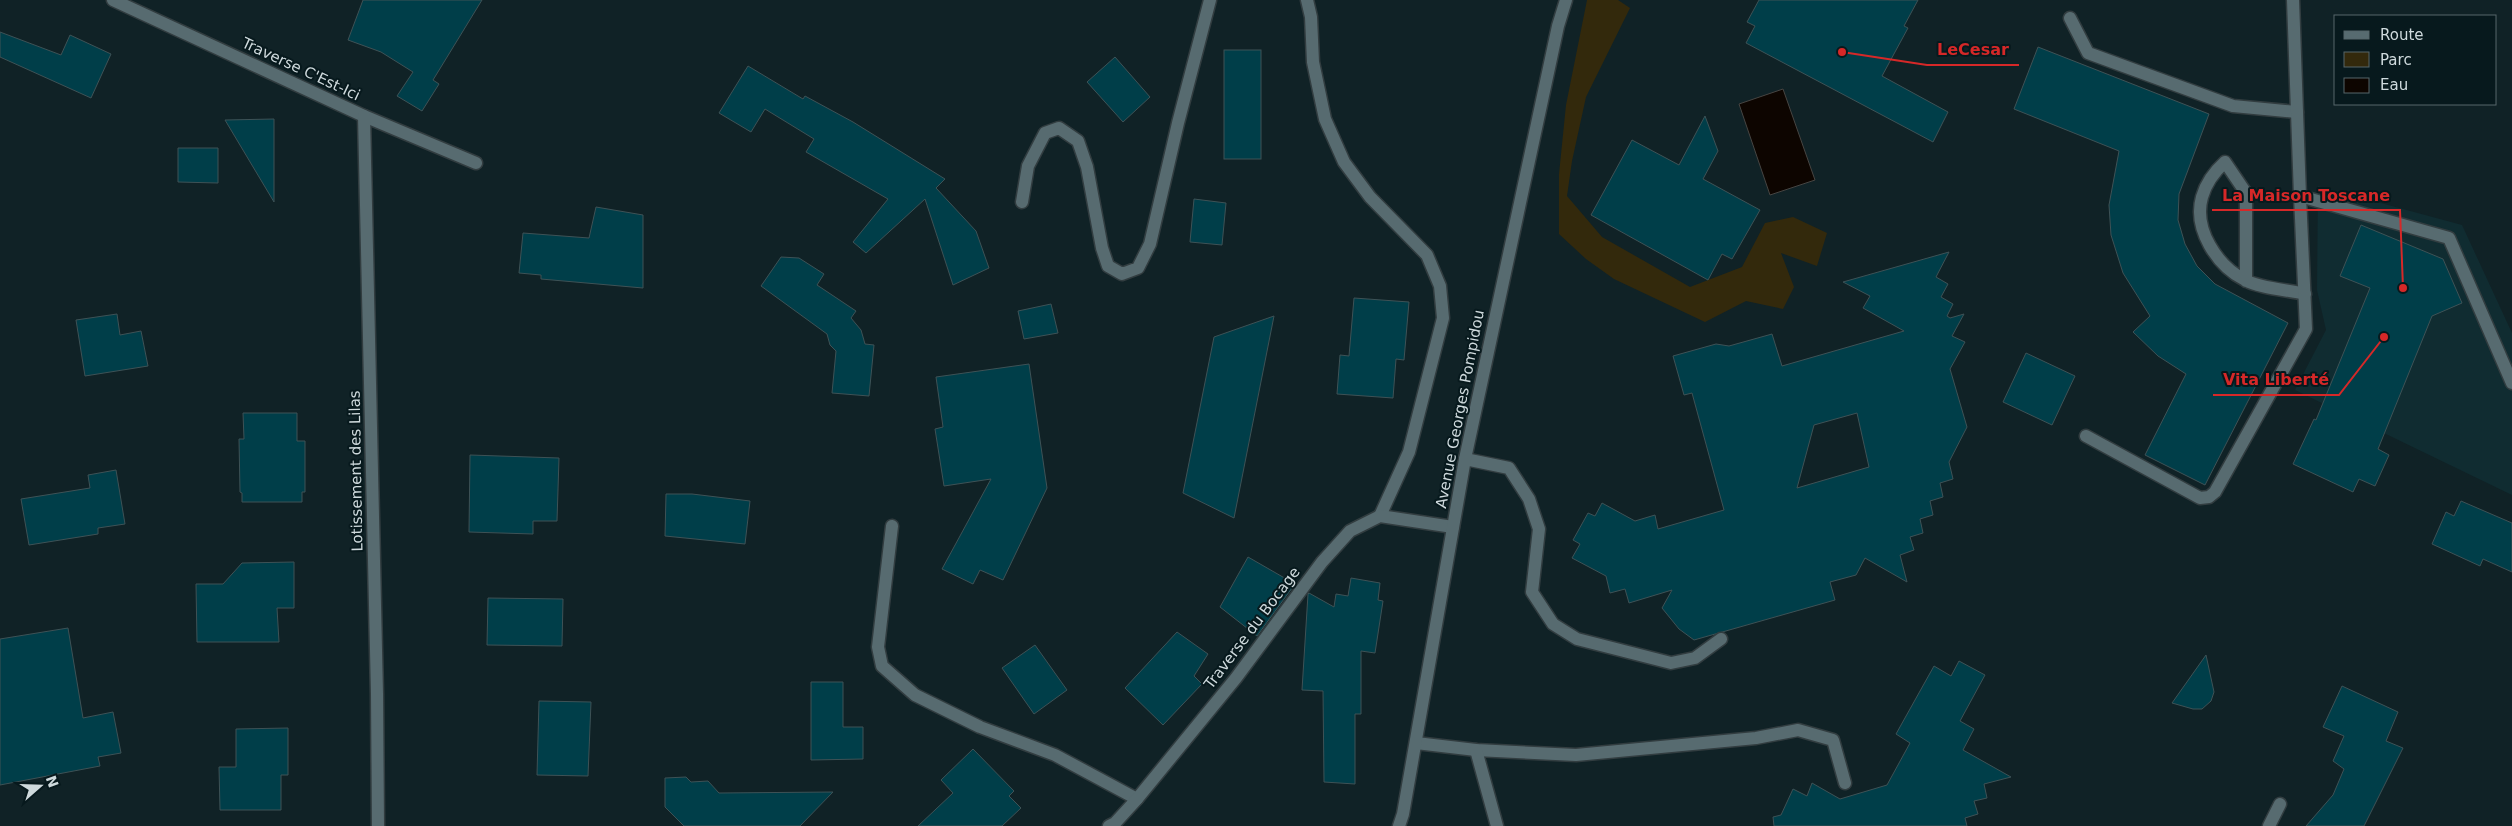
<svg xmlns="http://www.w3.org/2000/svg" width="2512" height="826" viewBox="0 0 2512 826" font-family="'DejaVu Sans',sans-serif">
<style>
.built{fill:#102c31}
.green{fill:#33290c}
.water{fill:#0d0500;stroke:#474542}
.building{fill:#003e49;stroke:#3e5256;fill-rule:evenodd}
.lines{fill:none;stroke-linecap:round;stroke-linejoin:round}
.service-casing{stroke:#323d40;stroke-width:15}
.minor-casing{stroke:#323d40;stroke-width:15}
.service{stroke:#576b70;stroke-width:12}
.minor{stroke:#576b70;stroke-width:12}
.labels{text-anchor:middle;stroke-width:4;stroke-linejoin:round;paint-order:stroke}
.street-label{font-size:15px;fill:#cfdadd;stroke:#07191d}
.leader{fill:none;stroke:#d62828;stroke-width:2}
.callout-dot{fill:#d62828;stroke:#07191d;stroke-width:2}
.callout-label{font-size:16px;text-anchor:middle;font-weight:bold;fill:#d62828;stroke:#07191d;stroke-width:4;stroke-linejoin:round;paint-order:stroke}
</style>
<rect width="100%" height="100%" fill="#102226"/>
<polygon class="built" points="2318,186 2462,225 2512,333 2512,495 2295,390 2326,330 2317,290"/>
<polygon class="green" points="1587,0 1618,0 1630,8 1586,97 1572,161 1567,196 1602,237 1690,287 1742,267 1765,223 1793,217 1827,233 1817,266 1781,253 1794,287 1783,309 1746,301 1705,322 1614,279 1586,259 1559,234 1559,174 1566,105"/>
<polygon class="water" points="1783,89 1815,180 1770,195 1739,104"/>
<g class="building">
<polygon points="363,0 482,0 433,80 439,84 422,111 397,96 413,72 381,52 348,40"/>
<polygon points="1759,0 1918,0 1904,26 1908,28 1882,76 1948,112 1933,142 1746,43 1755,26 1747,22"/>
<polygon points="0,32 61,55 70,35 111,54 91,98 0,57"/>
<polygon points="2038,47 2209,114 2179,194 2178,220 2185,244 2197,266 2215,284 2288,323 2205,485 2145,455 2186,374 2158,356 2133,332 2150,316 2123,273 2111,235 2109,205 2119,151 2014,109"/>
<rect x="1224" y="50" width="37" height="109"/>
<polygon points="1115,57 1150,97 1123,122 1087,82"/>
<polygon points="748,66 803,99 805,96 853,122 945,179 936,188 976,231 989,268 953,285 925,199 866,253 853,242 888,199 806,152 814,139 765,109 751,132 719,113"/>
<polygon points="1705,116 1718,151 1703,179 1760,210 1732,259 1722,254 1708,280 1591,215 1632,140 1679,165"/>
<polygon points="274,119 274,202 225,120"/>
<polygon points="178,148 218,148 218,183 178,182"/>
<polygon points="1194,199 1226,203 1222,245 1190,242"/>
<polygon points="596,207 643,215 643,288 541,279 541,275 519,273 523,233 589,238"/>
<polygon points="2361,225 2443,259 2462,303 2432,316 2378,449 2389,455 2375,486 2359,479 2353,492 2293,464 2314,419 2316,420 2370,288 2340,276"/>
<path d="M1949,252L1936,277L1948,284L1941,297L1953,304L1947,316L1950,318L1964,314L1952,336L1965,342L1950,369L1967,427L1949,462L1953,479L1940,483L1943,497L1930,501L1933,515L1920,519L1923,533L1910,537L1914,550L1900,555L1907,582L1865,558L1856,575L1830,582L1835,600L1694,640L1679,629L1662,608L1672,590L1629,603L1625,589L1610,593L1606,576L1572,558L1580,544L1573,540L1588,513L1595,516L1602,503L1635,521L1655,515L1658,529L1724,510L1692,393L1684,395L1673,356L1716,344L1729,346L1772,334L1782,366L1904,331L1863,308L1870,296L1843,282ZM1857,413L1869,467L1797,488L1814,425Z"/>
<polygon points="781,257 799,258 824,274 817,285 856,311 851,318 861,330 865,344 874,345 869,396 832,393 836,351 830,345 827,334 761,286"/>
<polygon points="1354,298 1409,302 1404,360 1396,359 1393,398 1337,394 1340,355 1349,356"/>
<polygon points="1051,304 1058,333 1024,339 1018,311"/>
<polygon points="117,314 120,335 141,331 148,366 85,376 76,320"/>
<polygon points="1274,316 1234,518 1183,493 1214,337"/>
<polygon points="2026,353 2075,376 2052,425 2003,402"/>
<polygon points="1029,364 1047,488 1003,580 980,570 973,584 942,569 991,479 944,486 935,429 943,427 936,377"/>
<polygon points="243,413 297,413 297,441 305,441 305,492 302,492 302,502 242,502 242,493 240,492 239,439 244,439"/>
<polygon points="470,455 559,458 557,521 533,521 533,534 469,532"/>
<polygon points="116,470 125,524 98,528 98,534 29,545 21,499 90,488 88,475"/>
<polygon points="666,494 692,494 750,501 745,544 665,536"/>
<polygon points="2461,501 2512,523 2512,572 2483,559 2480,566 2432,544 2446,512 2454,516"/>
<polygon points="1248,557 1295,584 1257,636 1220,607"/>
<polygon points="294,562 294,608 277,608 279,642 197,642 196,584 223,584 242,563"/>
<polygon points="1351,578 1380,583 1378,600 1383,601 1375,653 1361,651 1361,714 1355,714 1355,784 1324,782 1323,691 1302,690 1308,594 1309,593 1334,607 1336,594 1348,596"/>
<polygon points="488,598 563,599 562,646 487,645"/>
<polygon points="68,628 83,718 113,712 121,753 98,757 100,766 0,785 0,639"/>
<polygon points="1177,632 1208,654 1194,676 1202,684 1163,725 1125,688"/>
<polygon points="1035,645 1067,690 1034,714 1002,668"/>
<polygon points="2206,655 2214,692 2211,701 2202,709 2193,709 2172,703"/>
<polygon points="1959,661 1985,675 1960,721 1974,729 1963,750 2011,777 1984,784 1987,798 1974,801 1978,814 1965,818 1967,826 1774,826 1773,817 1781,815 1793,789 1807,796 1812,783 1840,799 1887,785 1910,743 1896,734 1934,666 1951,676"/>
<polygon points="811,682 843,682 843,727 863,727 863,759 811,760"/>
<polygon points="2342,686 2398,712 2386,741 2403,748 2364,826 2306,826 2333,795 2344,769 2333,761 2344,736 2323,727"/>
<polygon points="539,701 591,702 588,776 537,775"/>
<polygon points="288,728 288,775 281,775 281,810 220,810 219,767 236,767 236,729"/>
<polygon points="973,749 1014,791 1009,796 1021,808 1002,826 918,826 953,793 941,780"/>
<polygon points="686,777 691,782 708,781 719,793 833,792 800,826 684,826 665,807 665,778"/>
</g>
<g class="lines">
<g class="service-casing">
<g id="service">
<polyline points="1307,0 1311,17 1313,62 1325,119 1344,162 1370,197 1427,255 1440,286 1443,318 1409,452 1380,516"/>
<polyline points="2070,18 2088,53 2233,106 2297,112"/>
<polyline points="1022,202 1028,166 1045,133 1059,128 1078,141 1087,167 1102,248 1108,266 1122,274 1138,268 1150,244 1178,123 1210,0"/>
<path d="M2246,281V193L2225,162C2215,171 2206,183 2202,197C2193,229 2217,266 2245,280C2259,288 2288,290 2305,294"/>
<polyline points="2086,436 2200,498 2209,497 2215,492 2306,329 2300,196"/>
<polyline points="1465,459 1509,468 1529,499 1539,529 1532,592 1553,624 1577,639 1671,663 1695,658 1721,639"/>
<polyline points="1416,743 1476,750 1576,755 1756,738 1798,730 1833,740 1845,783"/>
<polyline points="1476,750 1497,826"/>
<polyline points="2269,826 2280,804"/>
</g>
</g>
<g class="minor-casing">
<g id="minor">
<polyline points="113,0 364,116 476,163"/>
<polyline points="2293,0 2300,196 2449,238 2512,383"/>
<polyline points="364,116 377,694 378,826"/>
<polyline points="892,526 878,647 882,666 915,695 980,727 1055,755 1137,799"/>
<polyline points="1109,826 1115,823 1137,799 1236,678 1322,562 1350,531 1380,516 1453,527"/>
<polyline points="1399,826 1403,814 1465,459 1558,26 1566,0"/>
</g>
</g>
<use href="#service" class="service"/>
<use href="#minor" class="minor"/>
</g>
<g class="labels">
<g class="street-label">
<text transform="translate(301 69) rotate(25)" y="5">Traverse C'Est-Ici</text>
<text transform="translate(1460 409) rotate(-79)" y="5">Avenue Georges Pompidou</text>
<text transform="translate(356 471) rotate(-91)" y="5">Lotissement des Lilas</text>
<text transform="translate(1252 628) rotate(-53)" y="5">Traverse du Bocage</text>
</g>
</g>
<path class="leader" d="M1842 52L1927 65H2019M2403 288L2400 210H2212M2384 337L2339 395H2213"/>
<g class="callout-dot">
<circle cx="1842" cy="52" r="5"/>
<circle cx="2403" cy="288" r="5"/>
<circle cx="2384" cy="337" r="5"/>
</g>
<g class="callout-label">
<text x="1973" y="55">LeCesar</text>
<text x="2306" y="201">La Maison Toscane</text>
<text x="2276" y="385">Vita Liberté</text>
</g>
<rect x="2334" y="15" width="162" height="90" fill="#07191d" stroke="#57666a"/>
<rect x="2344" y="31" width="25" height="8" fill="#576b70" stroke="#57666a"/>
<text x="2380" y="40" font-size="15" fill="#cfdadd">Route</text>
<rect x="2344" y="52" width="25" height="15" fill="#33290c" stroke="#57666a"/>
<text x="2380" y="65" font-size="15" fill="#cfdadd">Parc</text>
<rect x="2344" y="78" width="25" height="15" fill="#0d0500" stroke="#57666a"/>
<text x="2380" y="90" font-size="15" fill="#cfdadd">Eau</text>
<g transform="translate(40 786) rotate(70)" stroke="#07191d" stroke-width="4" paint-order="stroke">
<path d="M0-4L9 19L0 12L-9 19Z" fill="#cfdadd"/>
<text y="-8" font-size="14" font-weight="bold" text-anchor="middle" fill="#cfdadd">N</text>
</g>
</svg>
